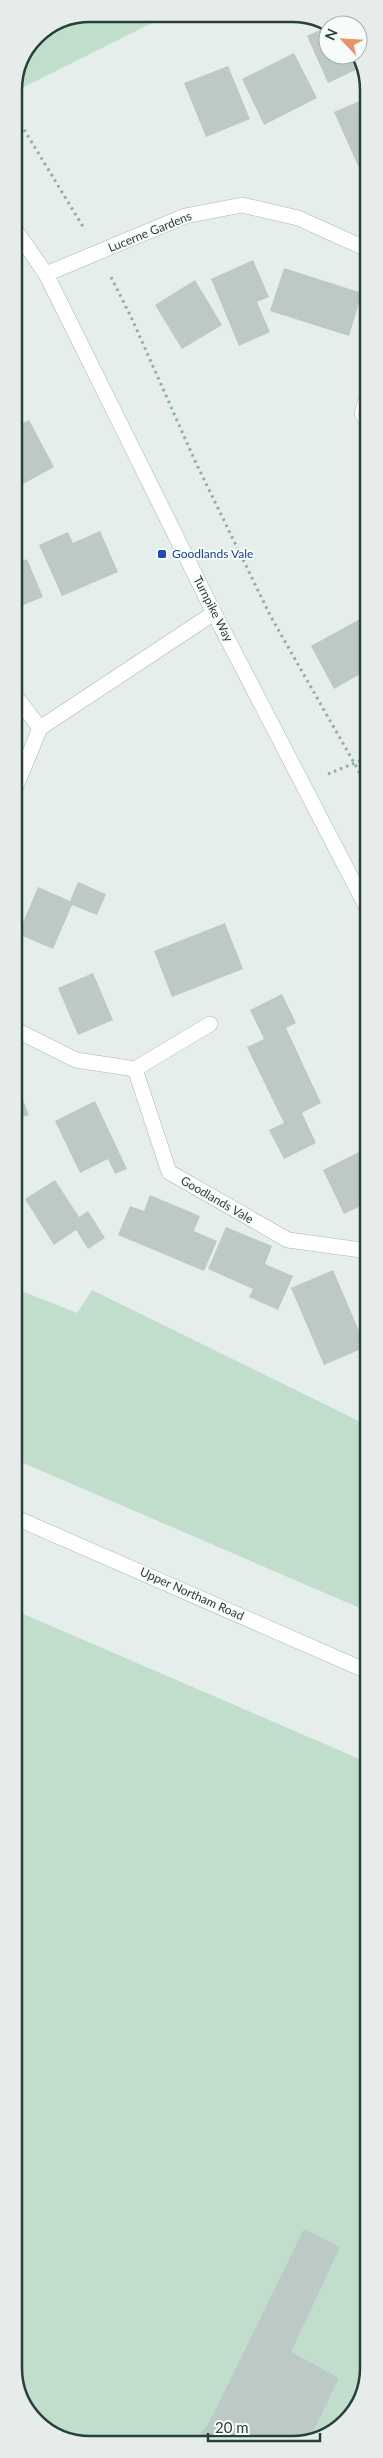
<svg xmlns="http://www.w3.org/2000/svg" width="383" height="2458" viewBox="0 0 383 2458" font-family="Lato,sans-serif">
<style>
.green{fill:#c1decc}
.building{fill:#bcc9c5}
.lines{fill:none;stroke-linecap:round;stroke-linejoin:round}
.street-casing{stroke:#a9b6b3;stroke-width:16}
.secondary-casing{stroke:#a5b9b4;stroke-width:16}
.path{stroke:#89b0a7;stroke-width:3;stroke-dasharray:2.5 4;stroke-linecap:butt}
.street{stroke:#fff;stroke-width:15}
.secondary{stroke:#fff;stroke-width:15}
.transit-dot{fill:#1a4fb4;stroke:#f7fbf9;stroke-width:2}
.labels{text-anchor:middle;stroke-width:4;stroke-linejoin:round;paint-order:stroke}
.street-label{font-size:12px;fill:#26403b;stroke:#f7fbf9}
.transit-label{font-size:12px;fill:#164399;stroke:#f7fbf9;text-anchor:start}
.rim{fill:none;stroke:#26403b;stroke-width:2.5}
</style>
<rect width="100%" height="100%" fill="#e6eeeb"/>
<g class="green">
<polygon points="90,14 168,15 14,92 36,36"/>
<polygon points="14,1288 77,1313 92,1290 369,1426 369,1612 14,1459"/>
<polygon points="14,1610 369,1763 369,2368 350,2418 298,2444 71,2442 33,2418 14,2373"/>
</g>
<g class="building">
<polygon points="328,26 328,55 357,55 362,67 328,83 307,36"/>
<polygon points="294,53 317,98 264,125 242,79"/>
<polygon points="228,66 250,119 206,137 184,83"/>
<polygon points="369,97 369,163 359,168 334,112"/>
<polygon points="253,260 269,297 257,302 270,332 239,346 211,279"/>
<polygon points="284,268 362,293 349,336 270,311"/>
<polygon points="195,280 222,325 182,349 155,305"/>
<polygon points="29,420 54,467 14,489 14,428"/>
<polygon points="100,531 118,572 62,596 39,545 68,532 73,543"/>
<polygon points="27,559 43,597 14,609 14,565"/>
<polygon points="369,614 369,669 334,689 311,646"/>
<polygon points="78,882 106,894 97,915 72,905 53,949 18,934 38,887 70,901"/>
<polygon points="225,923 243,969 172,997 154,951"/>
<polygon points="93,973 113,1020 78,1035 58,988"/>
<polygon points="282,994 296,1023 286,1028 321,1103 302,1113 316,1143 284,1159 269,1130 284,1123 247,1047 264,1039 250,1010"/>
<polygon points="14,1077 29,1115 14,1120"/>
<polygon points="95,1101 127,1169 115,1174 108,1159 80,1173 55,1121"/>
<polygon points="369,1147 369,1202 344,1214 323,1170"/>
<polygon points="55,1180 79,1217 88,1211 105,1238 88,1249 76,1230 54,1245 25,1199"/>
<polygon points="150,1195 200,1216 194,1231 217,1241 204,1271 118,1235 130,1206 144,1211"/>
<polygon points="226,1227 272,1246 265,1264 293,1276 278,1310 249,1297 253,1289 208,1269"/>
<polygon points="333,1270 366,1347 324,1365 291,1288"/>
<polygon points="304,2229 340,2247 291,2352 339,2378 310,2438 298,2444 194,2443 210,2421"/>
</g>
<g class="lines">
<g class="street-casing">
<g id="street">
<polyline points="46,274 185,216 242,205 298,218 369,250"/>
<polyline points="369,388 362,414 369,424"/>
<polyline points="14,694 40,728"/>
<polyline points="14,791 40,728 214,613"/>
<polyline points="14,1029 76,1060 135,1069 210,1024"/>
<polyline points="135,1069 169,1172 288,1240 369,1251"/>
</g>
</g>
<g class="secondary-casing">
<g id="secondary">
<polyline points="14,228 46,274 214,613 369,912"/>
<polyline points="14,1517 369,1672"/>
</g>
</g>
<g class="path">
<polyline points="14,113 85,230"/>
<polyline points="111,277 132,319 195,461 271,617 369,789"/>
<polyline points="328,774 369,757"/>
</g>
<use href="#street" class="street"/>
<use href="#secondary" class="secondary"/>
</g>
<rect class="transit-dot" x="157" y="549" width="10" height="10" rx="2.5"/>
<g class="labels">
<g class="street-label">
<text transform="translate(150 232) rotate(-22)" y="4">Lucerne Gardens</text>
<text transform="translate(213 609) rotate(63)" y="4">Turnpike Way</text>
<text transform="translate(217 1200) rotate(30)" y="4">Goodlands Vale</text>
<text transform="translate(192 1594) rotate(24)" y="4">Upper Northam Road</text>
</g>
<g class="transit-label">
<text x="172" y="558">Goodlands Vale</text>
</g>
</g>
<path d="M0 0H383V2458H0ZM90 22H292A68 68 0 0 1 360 90V2368A68 68 0 0 1 292 2436H90A68 68 0 0 1 22 2368V90A68 68 0 0 1 90 22Z" fill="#e6ecea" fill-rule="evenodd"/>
<path class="rim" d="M90 22H292A68 68 0 0 1 360 90V2368A68 68 0 0 1 292 2436H90A68 68 0 0 1 22 2368V90A68 68 0 0 1 90 22Z"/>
<g transform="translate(343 40) rotate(295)"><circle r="24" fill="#f7fbf9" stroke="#a3b0ad"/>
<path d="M0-4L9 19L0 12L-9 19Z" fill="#ea9569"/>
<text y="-8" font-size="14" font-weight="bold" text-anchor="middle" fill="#26403b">N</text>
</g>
<path d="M208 2433v8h112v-8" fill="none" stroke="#26403b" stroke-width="2.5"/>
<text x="215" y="2433" font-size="15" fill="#26403b" stroke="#f7fbf9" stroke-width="4" paint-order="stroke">20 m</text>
</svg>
